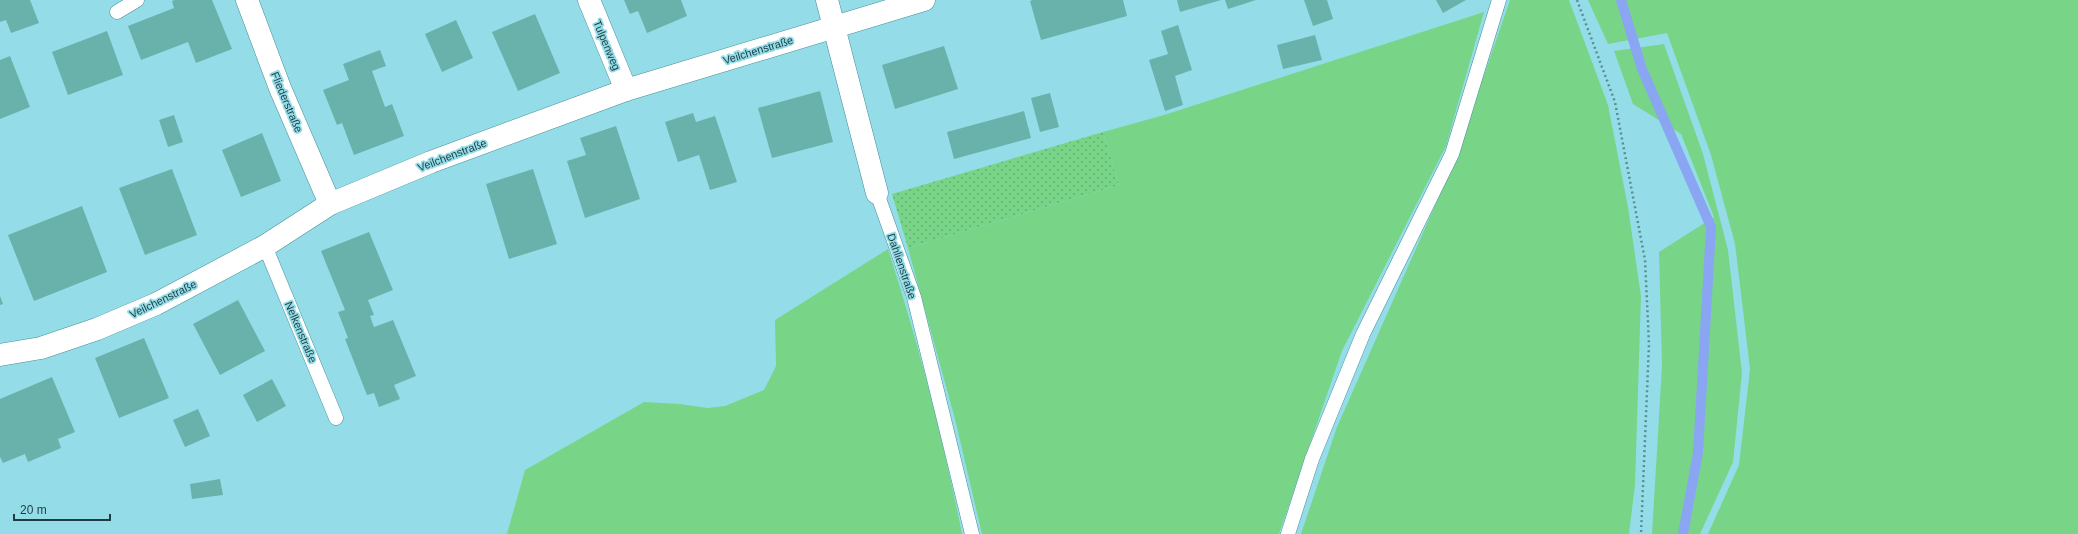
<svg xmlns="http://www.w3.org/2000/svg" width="2078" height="534" viewBox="0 0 2078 534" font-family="Arial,sans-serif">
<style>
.grass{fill:#78d588}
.garden{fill:url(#garden-dots)}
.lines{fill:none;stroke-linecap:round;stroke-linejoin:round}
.stream{stroke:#8aa6f3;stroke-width:10}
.building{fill:#68b2ab}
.lane-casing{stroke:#468f9a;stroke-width:15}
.street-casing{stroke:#468f9a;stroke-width:23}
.path{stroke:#598d94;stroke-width:2.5;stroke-dasharray:2 3;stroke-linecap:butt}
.lane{stroke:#fff;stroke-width:14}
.street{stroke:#fff;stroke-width:22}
.labels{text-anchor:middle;stroke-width:3.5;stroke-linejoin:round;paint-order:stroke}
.street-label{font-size:11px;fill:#1e3d41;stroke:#94dde8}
</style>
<defs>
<pattern id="garden-dots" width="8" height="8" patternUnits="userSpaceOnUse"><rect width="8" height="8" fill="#78d588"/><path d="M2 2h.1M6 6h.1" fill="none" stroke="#62ae71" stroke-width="1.8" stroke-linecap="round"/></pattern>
</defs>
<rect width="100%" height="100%" fill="#94dde8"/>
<g class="grass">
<polygon points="1510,0 1569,0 1608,105 1628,207 1641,296 1635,485 1629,534 1301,534 1337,427 1453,165"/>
<polygon points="1588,0 2078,0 2078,534 1708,534 1739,465 1750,369 1735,244 1711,155 1667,33 1608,44"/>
<polygon points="1484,12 1446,146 1342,351 1279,534 982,534 955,419 908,248 1119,185 1103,132 1164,115"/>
<polygon points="1664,44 1703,154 1728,250 1742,373 1733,462 1700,534 1652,534 1662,366 1659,252 1714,217 1681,134 1633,104 1614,51"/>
<path d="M888,249C918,342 943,438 962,534H507L525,470L644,402L680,404L707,408L725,406L764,390L776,366L775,320Z"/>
</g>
<polygon class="garden" points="1103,132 1119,185 908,248 892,194"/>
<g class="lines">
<polyline class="stream" points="1621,0 1642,69 1711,227 1698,453 1683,534"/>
</g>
<g class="building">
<polygon points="0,0 30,0 39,23 11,33 6,20 0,22"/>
<polygon points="175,0 212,0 232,49 196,63 188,42 141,60 128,26 174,8 172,1"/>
<polygon points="624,0 681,0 687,16 647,33 638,11 630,14"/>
<polygon points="1033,0 1123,0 1127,16 1041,40 1030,1"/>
<polygon points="1177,0 1221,0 1180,12"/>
<polygon points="1225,0 1256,0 1228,9"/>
<polygon points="1304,0 1327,0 1333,19 1313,26"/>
<polygon points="1436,0 1466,0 1443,13"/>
<polygon points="535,14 560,73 518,91 492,32"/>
<polygon points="456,20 473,58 442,72 425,34"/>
<polygon points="1178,25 1192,70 1175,76 1183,105 1165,111 1149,60 1168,54 1161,31"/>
<polygon points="107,31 123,75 68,95 52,52"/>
<polygon points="1315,35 1322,60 1283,69 1277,45"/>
<polygon points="944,46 958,89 895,109 882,65"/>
<polygon points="380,50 386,66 372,71 385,107 392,104 404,136 354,155 342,123 337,125 323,90 349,80 343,64"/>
<polygon points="10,56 30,107 0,119 0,60"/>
<polygon points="820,91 833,142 772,158 758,108"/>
<polygon points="1050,93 1059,127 1040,132 1031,98"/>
<polygon points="1024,111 1031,138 954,159 947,132"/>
<polygon points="693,113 696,122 715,116 737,182 710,190 699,155 678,162 665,122"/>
<polygon points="174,115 183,142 168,147 159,120"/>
<polygon points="616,126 640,199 585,218 567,161 586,155 580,138"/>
<polygon points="262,133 281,181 241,197 222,150"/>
<polygon points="172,169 197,235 145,255 119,188"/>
<polygon points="533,169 557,244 509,259 486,184"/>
<polygon points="82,206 107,272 34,301 8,235"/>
<polygon points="369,232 393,290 368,300 374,315 370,316 374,327 393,320 416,376 394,385 400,399 379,407 374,393 367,395 345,339 348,338 338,312 345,310 321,251"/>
<polygon points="0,296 3,304 0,305"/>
<polygon points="238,300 265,351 220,375 193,324"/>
<polygon points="144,338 169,398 119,418 95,358"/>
<polygon points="52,377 75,432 58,439 61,448 28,462 25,454 3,463 0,457 0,399"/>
<polygon points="272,379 286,406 257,422 243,395"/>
<polygon points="198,409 210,436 185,447 173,420"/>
<polygon points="220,479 223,495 192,499 190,484"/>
</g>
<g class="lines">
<g class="lane-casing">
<g id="lane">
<polyline points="117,12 137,0"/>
<polyline points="877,193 914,297 972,534"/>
<polyline points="265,246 336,418"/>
<polyline points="1288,534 1312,459 1363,334 1452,154 1499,0"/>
</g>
</g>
<g class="street-casing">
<g id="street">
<polyline points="247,0 280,88 330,204"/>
<polyline points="589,0 626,90"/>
<polyline points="827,0 877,193"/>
<polyline points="0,355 41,348 97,329 156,304 265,246 330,204 431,162 626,90 924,0"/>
</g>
</g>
<polyline class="path" points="1577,0 1615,102 1645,260 1649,344 1641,534"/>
<use href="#lane" class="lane"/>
<use href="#street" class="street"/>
</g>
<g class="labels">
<g class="street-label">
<text transform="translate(607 45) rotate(67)" y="4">Tulpenweg</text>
<text transform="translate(758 50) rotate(-17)" y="4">Veilchenstraße</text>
<text transform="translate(287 102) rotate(67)" y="4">Fliederstraße</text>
<text transform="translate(452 155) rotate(-21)" y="4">Veilchenstraße</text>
<text transform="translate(902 266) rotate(71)" y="4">Dahlienstraße</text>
<text transform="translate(163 299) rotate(-26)" y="4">Veilchenstraße</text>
<text transform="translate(301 332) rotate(67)" y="4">Nelkenstraße</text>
</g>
</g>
<path d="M14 514v6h96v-6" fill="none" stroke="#1e3d41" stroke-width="2"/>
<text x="20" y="514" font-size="12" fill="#1e3d41" stroke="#94dde8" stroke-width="3" paint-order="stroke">20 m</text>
</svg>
